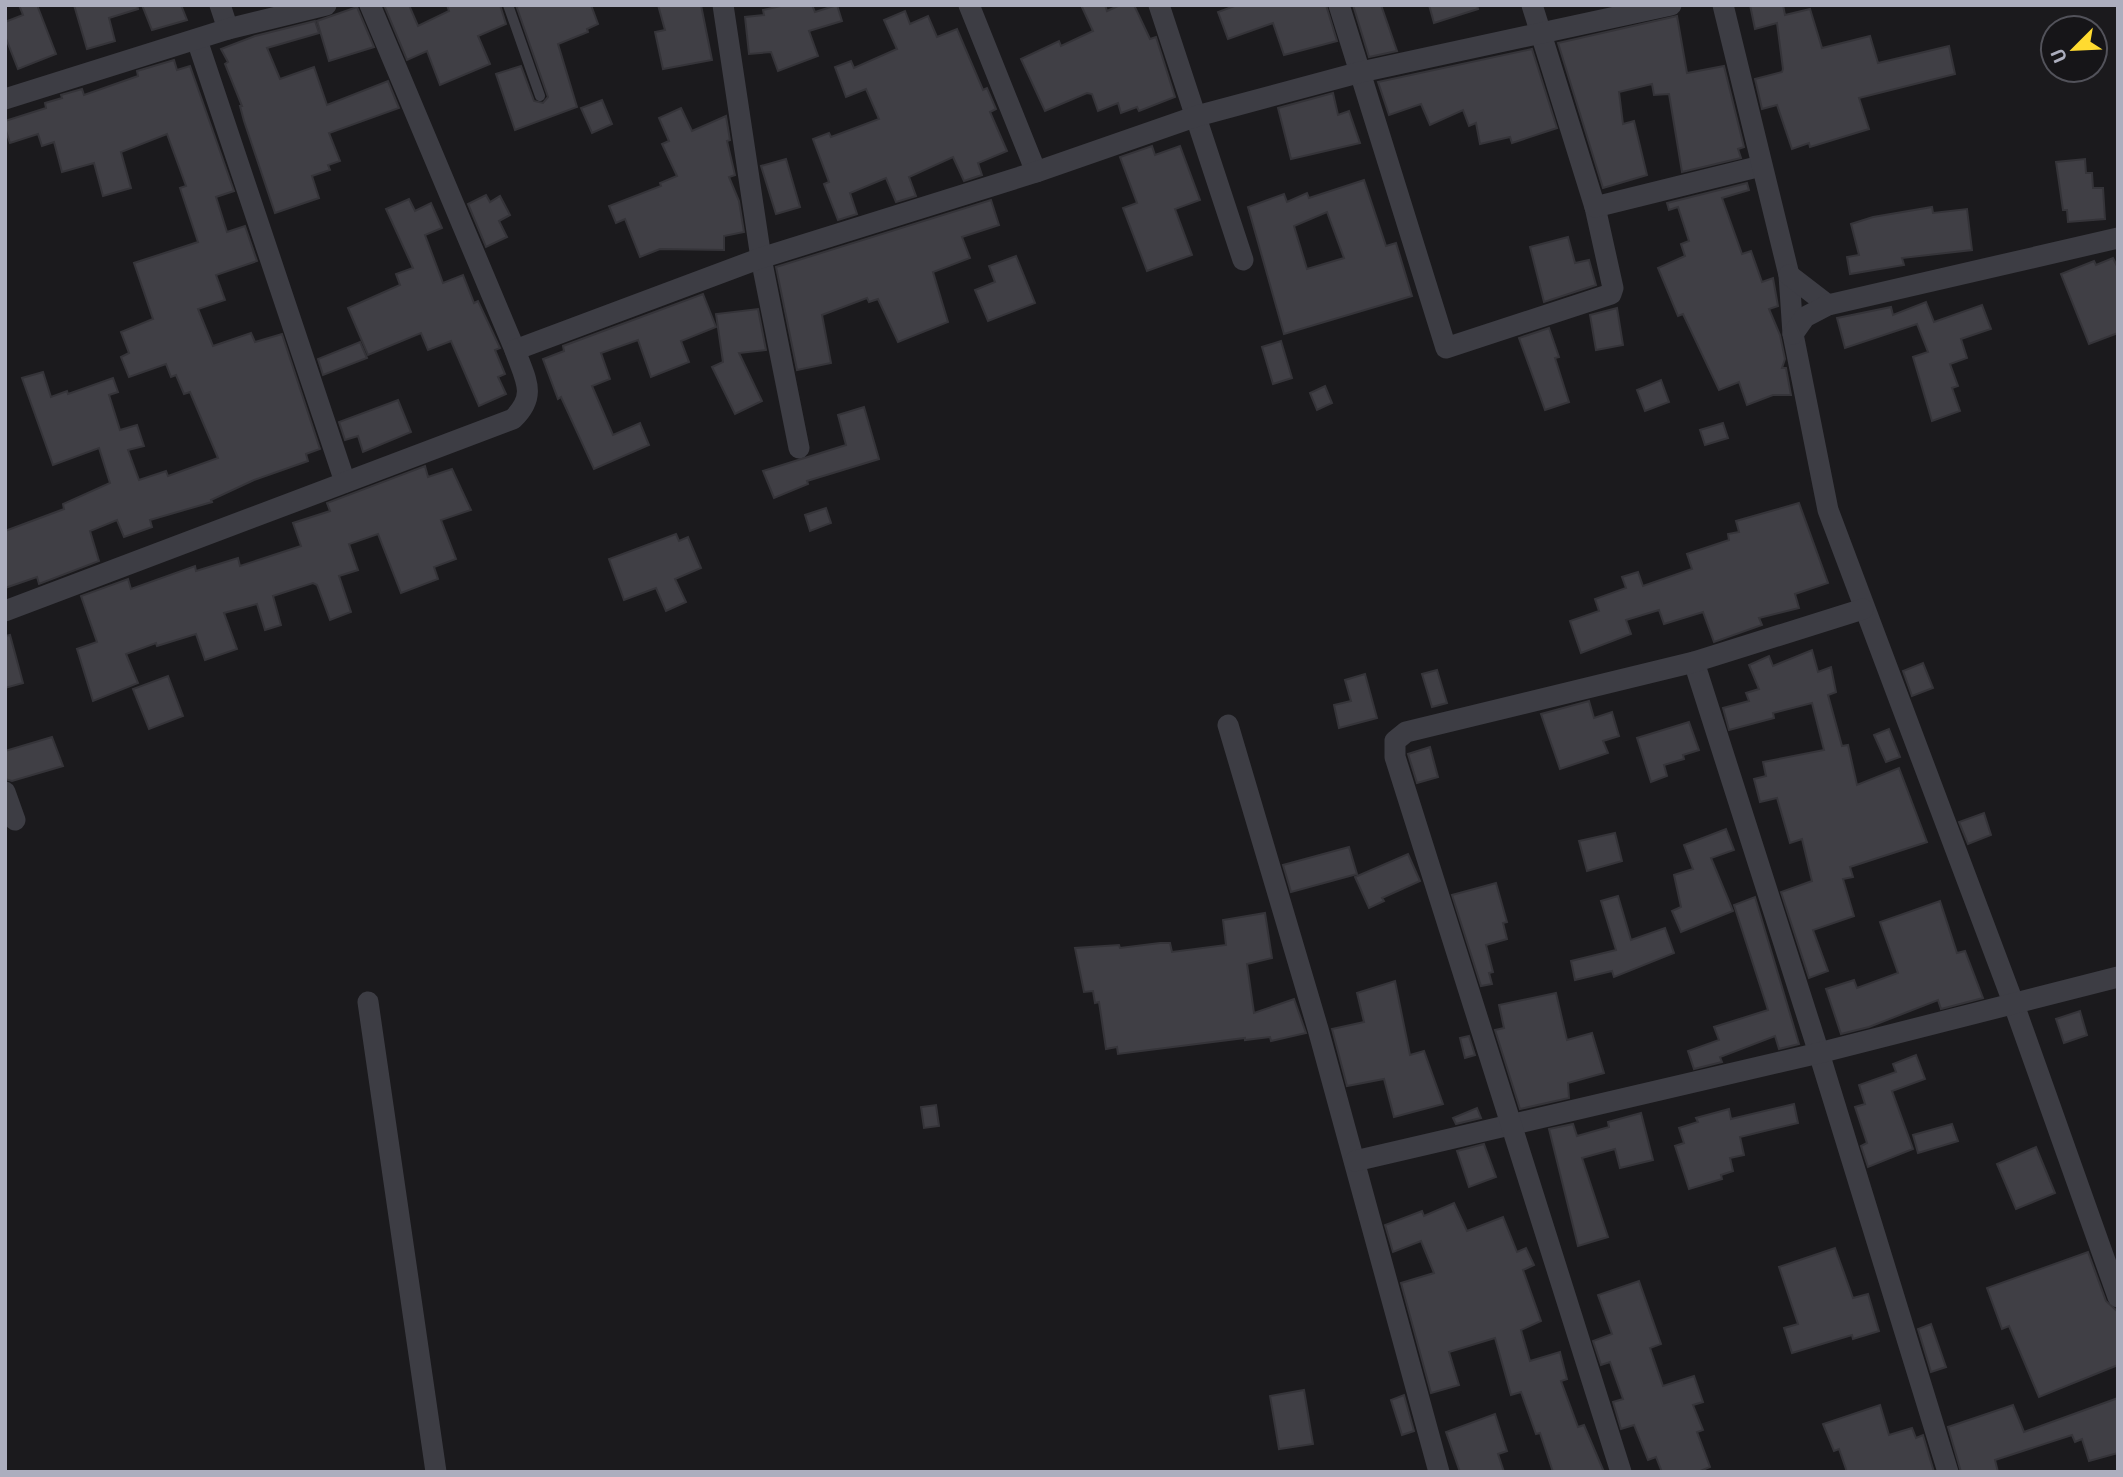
<svg xmlns="http://www.w3.org/2000/svg" width="2123" height="1477" viewBox="0 0 2123 1477" font-family="Roboto,sans-serif">
<style>
.building{fill:#403f45;stroke:#353439;stroke-width:2;fill-rule:evenodd}
.lines{fill:none;stroke-linecap:round;stroke-linejoin:round}
.lane{stroke:#3d3d44;stroke-width:10}
.street{stroke:#3d3d44;stroke-width:21}
</style>
<rect width="100%" height="100%" fill="#1b1a1d"/>
<g class="building">
<polygon points="19,5 37,5 56,54 18,69 5,36 5,22 23,15"/>
<polygon points="74,5 137,5 138,9 109,18 115,41 87,49"/>
<polygon points="142,5 181,5 187,20 152,30"/>
<polygon points="384,5 409,5 418,26 449,11 447,5 500,5 506,24 478,36 490,64 440,85 427,51 407,60"/>
<polygon points="516,5 591,5 598,24 587,29 588,32 558,44 577,107 515,130 496,74 521,66 534,101 543,103 548,97"/>
<polygon points="658,5 701,5 712,60 663,69 655,32 665,30"/>
<polygon points="785,5 812,5 815,12 837,5 842,21 809,31 818,56 778,71 771,52 749,54 745,17 764,15 763,10"/>
<polygon points="1081,5 1105,5 1107,11 1120,5 1134,5 1150,39 1156,37 1175,97 1139,111 1137,107 1121,113 1118,103 1098,111 1092,94 1087,93 1045,111 1021,59 1059,41 1061,46 1093,31"/>
<polygon points="1237,5 1326,5 1337,41 1284,55 1273,23 1228,39 1218,12"/>
<polygon points="1353,5 1381,5 1397,51 1369,57"/>
<polygon points="1429,5 1477,5 1478,9 1434,23"/>
<polygon points="1750,5 1783,5 1785,15 1810,9 1822,48 1870,36 1878,63 1949,46 1955,74 1859,98 1869,129 1810,147 1809,143 1792,149 1777,105 1762,109 1755,79 1782,72 1783,69 1777,23 1755,29"/>
<polygon points="357,7 374,47 329,61 317,21"/>
<polygon points="905,11 910,24 928,16 937,37 957,29 983,90 987,88 996,109 990,112 1007,151 978,163 982,175 964,181 953,157 909,177 916,196 896,202 886,178 850,193 857,214 838,220 824,184 829,182 813,139 829,133 831,137 879,119 866,89 846,97 835,67 851,61 854,68 897,49 884,20"/>
<polygon points="1677,16 1687,73 1724,66 1744,147 1738,149 1741,158 1682,172 1669,94 1654,95 1652,84 1619,92 1623,124 1634,121 1647,175 1603,188 1558,43"/>
<polygon points="315,21 319,33 267,48 280,79 314,67 327,105 388,81 399,108 329,133 340,161 328,165 330,170 312,176 319,198 275,213 244,121 240,106 242,106 225,64 228,62 221,49 255,36"/>
<polygon points="1532,49 1557,128 1512,143 1510,137 1480,144 1476,123 1469,126 1463,110 1430,125 1421,104 1389,115 1378,82"/>
<polygon points="174,60 177,70 190,66 234,191 216,197 227,232 245,226 257,261 216,275 225,300 198,309 213,346 251,333 255,342 282,334 320,449 306,454 308,461 254,480 211,500 212,502 150,520 152,527 124,537 117,520 90,531 99,561 39,584 37,577 5,588 5,531 64,509 63,504 110,483 99,448 53,465 22,378 43,372 51,397 67,391 68,394 113,378 118,392 109,395 120,430 137,425 144,446 128,450 139,480 166,471 168,476 218,458 190,392 184,394 176,375 171,377 166,364 129,377 121,357 129,353 121,332 153,319 134,263 198,242 180,188 186,186 167,134 121,152 131,188 103,196 94,163 62,172 54,142 42,146 38,134 10,143 5,128 5,121 46,108 45,103 62,98 61,95 82,89 84,95 138,76 137,71"/>
<polygon points="1333,93 1338,115 1349,111 1360,143 1291,159 1278,108"/>
<polygon points="602,100 612,124 592,133 581,108"/>
<polygon points="681,108 692,131 726,116 730,140 727,141 735,175 729,177 739,201 744,232 724,236 724,250 660,249 640,257 625,219 616,223 609,206 661,186 660,183 677,176 662,144 669,141 659,118"/>
<polygon points="1152,146 1155,155 1180,146 1200,200 1175,209 1192,255 1147,271 1123,208 1137,203 1120,157"/>
<polygon points="786,159 800,207 776,214 761,166"/>
<polygon points="2085,159 2086,173 2092,173 2093,188 2103,188 2105,219 2068,222 2067,210 2063,210 2056,162"/>
<path d="M1364,180L1386,246L1396,243L1412,296L1284,334L1248,207L1284,194L1287,202L1307,193L1309,198ZM1327,212L1344,258L1307,269L1294,226Z"/>
<polygon points="1747,183 1749,190 1722,198 1742,254 1751,251 1762,282 1773,278 1778,306 1769,309 1780,335 1785,359 1782,368 1786,368 1791,395 1773,395 1747,405 1739,382 1719,390 1683,314 1678,316 1658,268 1685,256 1681,244 1689,241 1678,207 1669,210 1667,203"/>
<polygon points="486,195 490,202 500,196 510,215 499,221 507,237 486,247 468,204"/>
<polygon points="409,199 415,211 431,203 442,228 425,235 443,283 463,275 474,303 478,301 500,348 495,350 505,374 498,377 506,394 479,406 451,341 428,350 421,333 368,355 348,308 400,285 396,274 413,268 386,209"/>
<polygon points="991,200 999,225 962,237 970,258 933,272 948,322 898,342 878,299 869,302 867,298 822,315 831,363 797,370 776,267"/>
<polygon points="1932,207 1933,213 1967,209 1972,250 1902,258 1904,265 1850,274 1847,257 1859,255 1851,224 1873,217"/>
<polygon points="1568,237 1575,263 1589,260 1596,285 1544,302 1530,247"/>
<polygon points="1016,256 1035,303 988,321 975,290 995,282 989,266"/>
<polygon points="2113,258 2118,268 2118,333 2089,344 2061,274 2094,261 2096,265"/>
<polygon points="703,294 716,327 681,341 689,362 651,377 638,340 601,353 610,379 592,386 613,435 640,423 649,445 594,469 561,397 558,399 543,359 564,351 563,346"/>
<polygon points="1926,302 1934,322 1982,305 1991,329 1961,339 1967,358 1950,364 1958,386 1952,388 1960,411 1932,421 1913,357 1928,352 1917,324 1845,348 1837,318 1891,307 1893,315"/>
<polygon points="1617,308 1623,345 1596,350 1590,315"/>
<polygon points="758,309 766,350 739,353 762,401 735,414 712,367 723,362 716,314"/>
<polygon points="1549,328 1559,357 1555,358 1569,402 1545,410 1519,338"/>
<polygon points="1281,341 1292,378 1273,384 1262,347"/>
<polygon points="360,342 367,358 323,375 318,359"/>
<polygon points="1661,380 1669,402 1645,411 1637,390"/>
<polygon points="1325,386 1332,403 1317,410 1310,393"/>
<polygon points="398,400 411,432 363,452 358,436 345,440 339,422"/>
<polygon points="864,407 879,459 807,481 808,484 774,498 763,471 846,445 838,415"/>
<polygon points="1723,423 1728,438 1705,445 1700,430"/>
<polygon points="425,466 428,477 452,469 471,510 441,520 456,559 434,567 438,579 401,593 378,534 349,544 358,570 339,576 351,612 330,620 317,585 313,583 273,596 281,625 265,630 257,604 224,613 237,649 205,660 196,634 157,646 156,643 126,654 138,683 93,701 77,649 97,642 81,596 128,579 131,589 195,566 196,571 238,558 240,566 301,546 293,523 330,511 327,503"/>
<polygon points="1799,503 1828,583 1795,594 1799,608 1759,618 1762,625 1714,642 1703,612 1664,624 1659,610 1626,620 1631,634 1581,653 1570,621 1599,611 1595,599 1626,588 1622,577 1638,572 1643,586 1692,569 1687,554 1729,540 1728,534 1739,532 1736,521"/>
<polygon points="826,508 831,523 810,531 805,515"/>
<polygon points="676,534 679,541 688,537 701,568 675,579 686,602 666,611 656,588 624,600 609,559"/>
<polygon points="10,635 23,683 5,688 5,636"/>
<polygon points="1812,650 1818,672 1831,667 1836,692 1828,695 1842,746 1848,745 1857,785 1899,768 1927,842 1850,867 1853,877 1843,879 1854,916 1813,930 1828,971 1809,978 1781,892 1812,881 1802,839 1790,843 1777,798 1760,802 1754,779 1766,776 1763,762 1824,750 1812,703 1773,713 1774,718 1729,730 1723,708 1749,701 1746,693 1759,689 1749,665 1769,656 1773,666"/>
<polygon points="1923,663 1933,688 1912,696 1903,671"/>
<polygon points="1437,670 1447,703 1432,707 1422,674"/>
<polygon points="1365,674 1377,718 1339,728 1334,705 1351,701 1345,680"/>
<polygon points="168,676 183,716 149,729 133,689"/>
<polygon points="1589,701 1594,718 1612,712 1619,736 1603,741 1608,753 1560,769 1541,714"/>
<polygon points="1689,722 1699,750 1683,755 1684,759 1664,765 1667,776 1651,782 1637,738"/>
<polygon points="1889,729 1900,757 1886,762 1874,735"/>
<polygon points="52,737 63,766 12,781 5,779 5,751"/>
<polygon points="1430,747 1438,777 1417,783 1408,754"/>
<polygon points="1984,813 1991,835 1968,844 1959,822"/>
<polygon points="1726,829 1734,850 1711,858 1733,911 1681,932 1672,911 1681,907 1674,875 1693,869 1684,845"/>
<polygon points="1615,833 1622,861 1587,871 1579,841"/>
<polygon points="1349,847 1357,874 1291,892 1283,865"/>
<polygon points="1408,854 1420,881 1382,898 1384,901 1369,908 1355,877"/>
<polygon points="1496,883 1507,922 1503,923 1507,939 1486,945 1493,972 1489,973 1492,984 1481,986 1452,895"/>
<polygon points="1618,896 1631,940 1665,928 1674,953 1614,977 1612,971 1575,980 1571,961 1616,950 1601,901"/>
<polygon points="1755,897 1799,1044 1779,1049 1775,1036 1720,1057 1722,1062 1694,1069 1688,1051 1719,1040 1714,1027 1768,1010 1734,905"/>
<polygon points="1940,901 1957,953 1965,951 1983,998 1941,1009 1938,1000 1869,1027 1841,1034 1826,989 1854,980 1857,988 1898,973 1880,922"/>
<polygon points="1265,913 1272,958 1247,964 1254,1013 1294,999 1306,1033 1271,1041 1270,1037 1245,1040 1245,1038 1118,1054 1117,1047 1106,1049 1099,1002 1095,1003 1093,991 1084,992 1075,948 1119,945 1120,948 1160,943 1170,943 1172,952 1226,945 1223,920"/>
<polygon points="1395,981 1410,1055 1424,1051 1443,1104 1394,1117 1384,1079 1347,1086 1332,1029 1364,1022 1357,993"/>
<polygon points="1556,993 1567,1040 1592,1033 1604,1073 1568,1083 1569,1098 1520,1109 1495,1030 1504,1028 1499,1005"/>
<polygon points="2080,1011 2087,1035 2064,1043 2056,1019"/>
<polygon points="1469,1036 1475,1055 1465,1058 1460,1038"/>
<polygon points="1916,1055 1925,1079 1892,1091 1913,1149 1868,1167 1861,1146 1867,1143 1855,1107 1865,1104 1859,1085 1896,1072 1893,1064"/>
<polygon points="1794,1104 1798,1123 1740,1137 1744,1155 1730,1158 1733,1171 1721,1175 1722,1179 1689,1189 1675,1146 1684,1143 1679,1128 1698,1122 1696,1118 1729,1109 1731,1119"/>
<polygon points="936,1105 939,1126 924,1128 921,1107"/>
<polygon points="1477,1108 1481,1118 1456,1124 1453,1118"/>
<polygon points="1641,1113 1653,1160 1620,1168 1615,1149 1582,1158 1608,1237 1578,1246 1549,1129 1573,1124 1577,1136 1609,1127 1608,1122"/>
<polygon points="1952,1124 1958,1141 1918,1153 1913,1135"/>
<polygon points="1484,1144 1496,1177 1469,1187 1457,1151"/>
<polygon points="2036,1147 2055,1193 2016,1209 1997,1164"/>
<polygon points="1454,1203 1467,1231 1503,1217 1517,1252 1526,1248 1534,1265 1523,1270 1541,1321 1521,1330 1530,1361 1560,1352 1567,1379 1561,1381 1578,1427 1584,1425 1604,1472 1553,1472 1540,1433 1536,1434 1521,1392 1511,1395 1495,1338 1449,1352 1459,1385 1431,1393 1401,1283 1434,1273 1421,1241 1393,1252 1385,1225 1422,1211 1424,1216"/>
<polygon points="1835,1248 1853,1298 1868,1294 1879,1331 1853,1339 1852,1335 1792,1353 1784,1328 1798,1324 1779,1267"/>
<polygon points="2088,1252 2106,1301 2118,1312 2118,1365 2039,1397 2009,1326 2002,1329 1987,1288"/>
<polygon points="1639,1281 1661,1344 1650,1348 1663,1386 1694,1376 1703,1402 1693,1405 1703,1430 1697,1432 1710,1467 1698,1472 1662,1472 1656,1457 1648,1460 1634,1425 1621,1429 1613,1402 1623,1399 1610,1362 1601,1365 1593,1341 1612,1334 1598,1295"/>
<polygon points="1931,1324 1946,1367 1931,1372 1918,1329"/>
<polygon points="1304,1390 1313,1444 1279,1449 1270,1396"/>
<polygon points="1404,1395 1414,1431 1402,1435 1391,1400"/>
<polygon points="2118,1398 2118,1453 2089,1461 2082,1439 2075,1442 2072,1435 1995,1460 1998,1472 1961,1472 1948,1427 2013,1405 2024,1432"/>
<polygon points="1880,1405 1889,1435 1912,1428 1916,1438 1923,1435 1934,1472 1847,1472 1839,1449 1834,1451 1823,1424"/>
<polygon points="1495,1414 1507,1451 1498,1454 1504,1472 1460,1472 1446,1432"/>
</g>
<g class="lines">
<polyline class="lane" points="508,5 540,96"/>
<g class="street">
<polyline points="220,5 228,29"/>
<polyline points="370,5 515,350"/>
<polyline points="723,5 761,258 799,448"/>
<polyline points="969,5 1036,172"/>
<polyline points="1159,5 1243,260"/>
<polyline points="1339,5 1446,348 1611,294 1613,288 1595,207"/>
<polyline points="1532,5 1595,207 1761,166"/>
<polyline points="1723,5 1789,275 1793,334 1828,510 2013,1002 2118,1297"/>
<polyline points="197,40 345,482"/>
<polyline points="5,99 228,29 326,5"/>
<polyline points="1789,275 1828,305"/>
<polyline points="1793,334 1805,317 1828,305 2118,238"/>
<path d="M5,611L513,419C538,395 525,379 515,350L761,258L1036,172L1197,116L1361,72L1671,5"/>
<polyline points="1694,662 1819,1053 1948,1472"/>
<polyline points="1228,725 1318,1029 1439,1472"/>
<polyline points="5,792 15,820"/>
<polyline points="368,1002 436,1472"/>
<polyline points="1355,1161 1819,1053 2118,977"/>
<polyline points="1621,1472 1395,757 1395,741 1406,732 1694,662 1863,609"/>
</g>
</g>
<rect width="2123" height="1477" fill="none" stroke="#acaebe" stroke-width="14"/>
<g transform="translate(2074 49) rotate(246)"><circle r="33" fill="#161518" stroke="#52525a" stroke-width="2"/>
<path d="M0-5L12 26L0 18L-12 26Z" fill="#ffdb30"/>
<text y="-10" font-size="19" font-weight="bold" text-anchor="middle" fill="#acaebe">U</text>
</g>
</svg>
